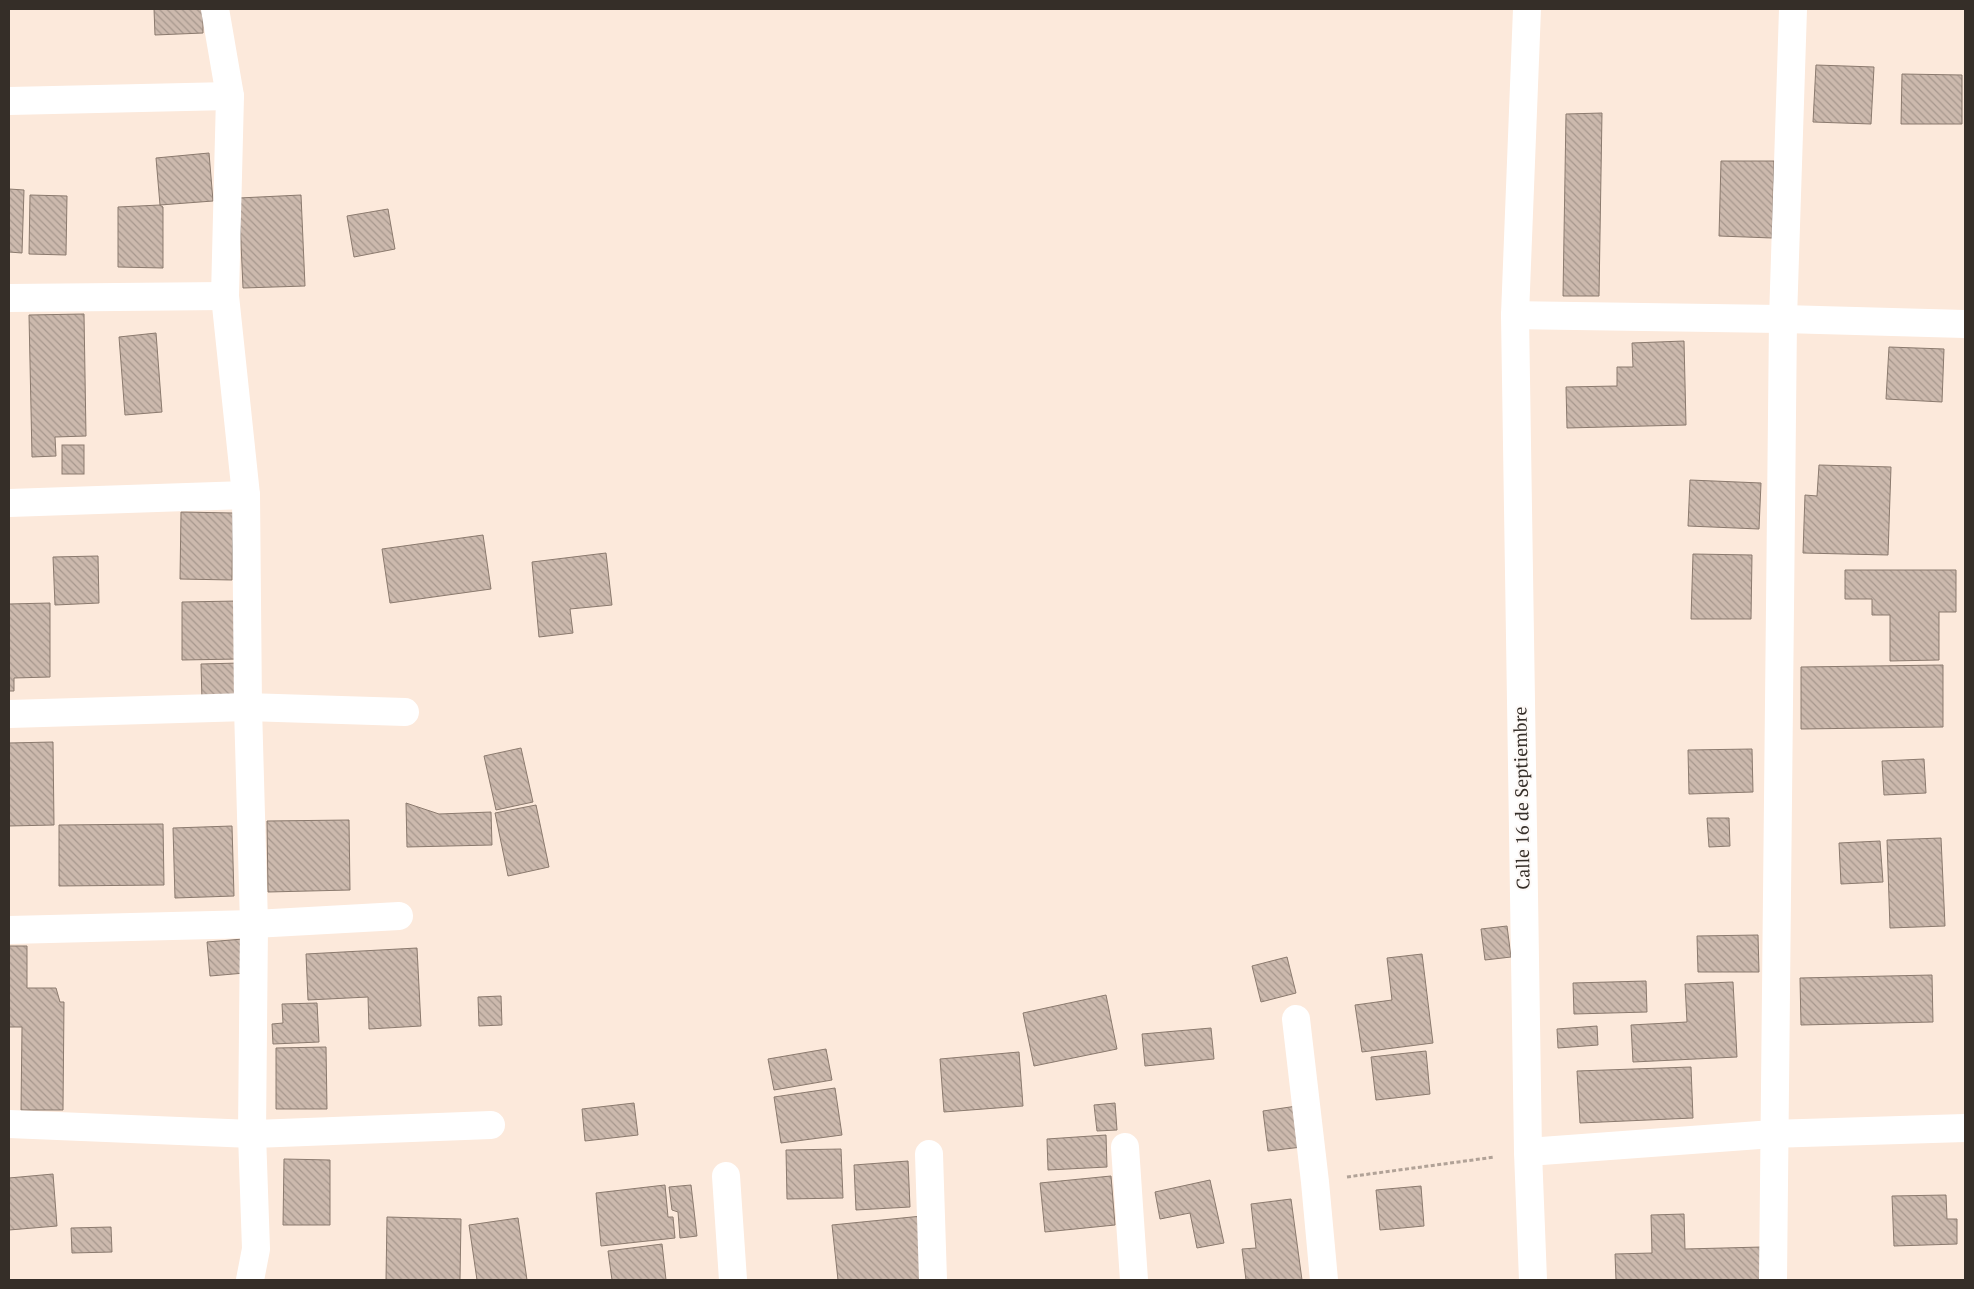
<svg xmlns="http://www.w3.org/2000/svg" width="1974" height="1289" viewBox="0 0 1974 1289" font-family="'PT Serif',serif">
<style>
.building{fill:url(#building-back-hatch);stroke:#8b7a6e}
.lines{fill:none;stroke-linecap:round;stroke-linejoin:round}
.path{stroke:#b1a297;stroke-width:3;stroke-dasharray:4 2.5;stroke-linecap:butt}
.minor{stroke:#fff;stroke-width:28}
.labels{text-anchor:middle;stroke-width:4;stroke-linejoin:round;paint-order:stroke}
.street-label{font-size:18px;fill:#352e28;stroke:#fdf9f7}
</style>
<defs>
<pattern id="building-back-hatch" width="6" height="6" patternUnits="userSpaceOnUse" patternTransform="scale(1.25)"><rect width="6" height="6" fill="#ccb9ad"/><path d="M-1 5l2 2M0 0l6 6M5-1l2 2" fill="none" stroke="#a6978d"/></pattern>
</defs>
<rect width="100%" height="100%" fill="#fce9db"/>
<g class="building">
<polygon points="154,9 203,9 203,33 155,35"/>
<polygon points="1816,65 1874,67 1871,124 1813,122"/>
<polygon points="1902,74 1962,75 1962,124 1901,124"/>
<polygon points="1602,113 1599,296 1563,296 1566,114"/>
<polygon points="209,153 213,201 160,205 156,158"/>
<polygon points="1721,161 1774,161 1772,238 1719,236"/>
<polygon points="9,189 24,190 22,253 9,252"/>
<polygon points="30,195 67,196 66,255 29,254"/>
<polygon points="301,195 305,286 243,288 239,198"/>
<polygon points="160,205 163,207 163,268 118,267 118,207"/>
<polygon points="388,209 395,249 354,257 347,216"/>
<polygon points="84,314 86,436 55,437 56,456 32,457 29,315"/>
<polygon points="156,333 162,412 125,415 119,337"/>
<polygon points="1684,341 1686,425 1567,428 1566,387 1617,386 1617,367 1633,367 1632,343"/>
<polygon points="1889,347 1944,349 1942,402 1886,399"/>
<rect x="62" y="445" width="22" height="29"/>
<polygon points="1819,465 1891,467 1888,555 1803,553 1805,495 1817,496"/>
<polygon points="1690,480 1761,483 1759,529 1688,526"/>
<polygon points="181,512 233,513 232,580 180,579"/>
<polygon points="483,535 491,589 390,603 382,549"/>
<polygon points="606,553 612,605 570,609 573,633 539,637 532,562"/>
<polygon points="1693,554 1752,555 1751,619 1691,619"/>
<polygon points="98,556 99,603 55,605 53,557"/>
<polygon points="1845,570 1956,570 1956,612 1939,612 1939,660 1890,661 1890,615 1872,615 1872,599 1845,599"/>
<polygon points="238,601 239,659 182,660 182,602"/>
<polygon points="50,603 50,677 14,678 14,691 9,691 9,604"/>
<polygon points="240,663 240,701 202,701 201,664"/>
<polygon points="1943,665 1943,727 1801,729 1801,667"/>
<polygon points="53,742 54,825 9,826 9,743"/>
<polygon points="521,748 533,802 496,810 484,756"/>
<polygon points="1752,749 1753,792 1689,794 1688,750"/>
<polygon points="1924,759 1926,793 1884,795 1882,761"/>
<polygon points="406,803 439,814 491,812 492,845 407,847"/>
<polygon points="536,805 549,867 508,876 495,813"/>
<polygon points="1707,818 1729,818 1730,846 1709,847"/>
<polygon points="349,820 350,890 268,892 267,821"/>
<polygon points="163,824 164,885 59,886 59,825"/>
<polygon points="232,826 234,896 175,898 173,828"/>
<polygon points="1941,838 1945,926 1890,928 1887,840"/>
<polygon points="1880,841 1883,882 1841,884 1839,843"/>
<polygon points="1507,926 1511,957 1485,960 1481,929"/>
<polygon points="1758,935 1759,972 1698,972 1697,936"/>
<polygon points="243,939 245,973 210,976 207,942"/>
<polygon points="9,946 27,946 27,988 56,988 60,1002 64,1002 63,1110 21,1110 22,1027 9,1027"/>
<polygon points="417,948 421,1026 369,1029 368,997 308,1000 306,954"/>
<polygon points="1422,954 1433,1043 1362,1052 1355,1005 1392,1000 1387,958"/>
<polygon points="1287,957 1296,993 1261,1002 1252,966"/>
<polygon points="1932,975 1933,1022 1801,1025 1800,978"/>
<polygon points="1646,981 1647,1012 1574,1014 1573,983"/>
<polygon points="1733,982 1737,1057 1633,1062 1631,1025 1687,1022 1685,984"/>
<polygon points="1106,995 1117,1049 1034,1066 1023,1013"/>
<polygon points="501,996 502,1025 479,1026 478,997"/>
<polygon points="317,1003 319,1042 273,1044 272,1024 283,1023 282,1004"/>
<polygon points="1597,1026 1598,1045 1558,1048 1557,1029"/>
<polygon points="1211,1028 1214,1059 1145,1066 1142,1034"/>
<polygon points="326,1047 327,1109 276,1109 276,1048"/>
<polygon points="826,1049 832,1080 774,1090 768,1059"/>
<polygon points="1426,1051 1430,1094 1376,1100 1371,1057"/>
<polygon points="1019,1052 1023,1106 944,1112 940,1059"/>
<polygon points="1691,1067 1693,1118 1580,1123 1577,1071"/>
<polygon points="835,1088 842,1135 781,1143 774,1097"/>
<polygon points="634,1103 638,1135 585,1141 582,1109"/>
<polygon points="1115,1103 1117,1130 1097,1131 1094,1105"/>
<polygon points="1297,1106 1302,1147 1268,1151 1263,1111"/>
<polygon points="1106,1135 1107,1167 1048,1170 1047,1139"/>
<polygon points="841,1149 843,1198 787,1199 786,1150"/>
<polygon points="284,1159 330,1160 330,1225 283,1225"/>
<polygon points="908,1161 910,1207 856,1210 854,1165"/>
<polygon points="53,1174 57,1226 9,1230 9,1178"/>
<polygon points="1111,1176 1115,1225 1045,1232 1040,1183"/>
<polygon points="1210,1180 1224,1243 1197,1248 1190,1213 1160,1219 1155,1192"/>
<polygon points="665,1185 668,1217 673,1217 675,1238 601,1246 596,1193"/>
<polygon points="691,1185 697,1236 680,1238 678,1212 672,1210 669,1187"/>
<polygon points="1421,1186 1424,1226 1380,1230 1376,1190"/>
<polygon points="1946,1195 1947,1219 1957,1219 1957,1244 1894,1246 1892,1196"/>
<polygon points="1291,1199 1302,1280 1246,1280 1242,1249 1256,1248 1251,1204"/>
<polygon points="1684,1214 1685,1249 1762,1247 1763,1280 1616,1280 1615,1254 1652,1253 1651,1215"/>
<polygon points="922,1216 929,1280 838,1280 832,1225"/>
<polygon points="387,1217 461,1219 460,1280 386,1280"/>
<polygon points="518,1218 527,1280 477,1280 469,1225"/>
<polygon points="111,1227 112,1252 72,1253 71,1228"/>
<polygon points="662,1244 666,1280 612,1280 608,1251"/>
</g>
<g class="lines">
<polyline class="path" points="1347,1177 1495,1157"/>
<g class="minor">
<polyline points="215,9 230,96 225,296 246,495 248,707 254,924 252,1134 256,1249 250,1280"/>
<polyline points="1527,9 1515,315 1528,1152 1533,1280"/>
<polyline points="9,101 230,96"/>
<polyline points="9,298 225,296"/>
<polyline points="1515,315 1783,319 1965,324"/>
<polyline points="9,503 246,495"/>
<polyline points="9,714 248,707 405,712"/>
<polyline points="9,930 254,924 399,916"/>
<polyline points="1296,1019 1315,1182 1324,1280"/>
<polyline points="9,1124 252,1134 491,1125"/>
<polyline points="1125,1147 1134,1280"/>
<polyline points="1528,1152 1773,1134 1965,1128"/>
<polyline points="929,1154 933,1280"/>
<polyline points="726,1176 733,1280"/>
<polyline points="1773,1280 1783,319 1793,9"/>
</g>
</g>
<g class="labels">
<g class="street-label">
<text transform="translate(1522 798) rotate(-91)" y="6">Calle 16 de Septiembre</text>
</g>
</g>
<rect width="1974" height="1289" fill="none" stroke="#352e28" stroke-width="20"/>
</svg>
